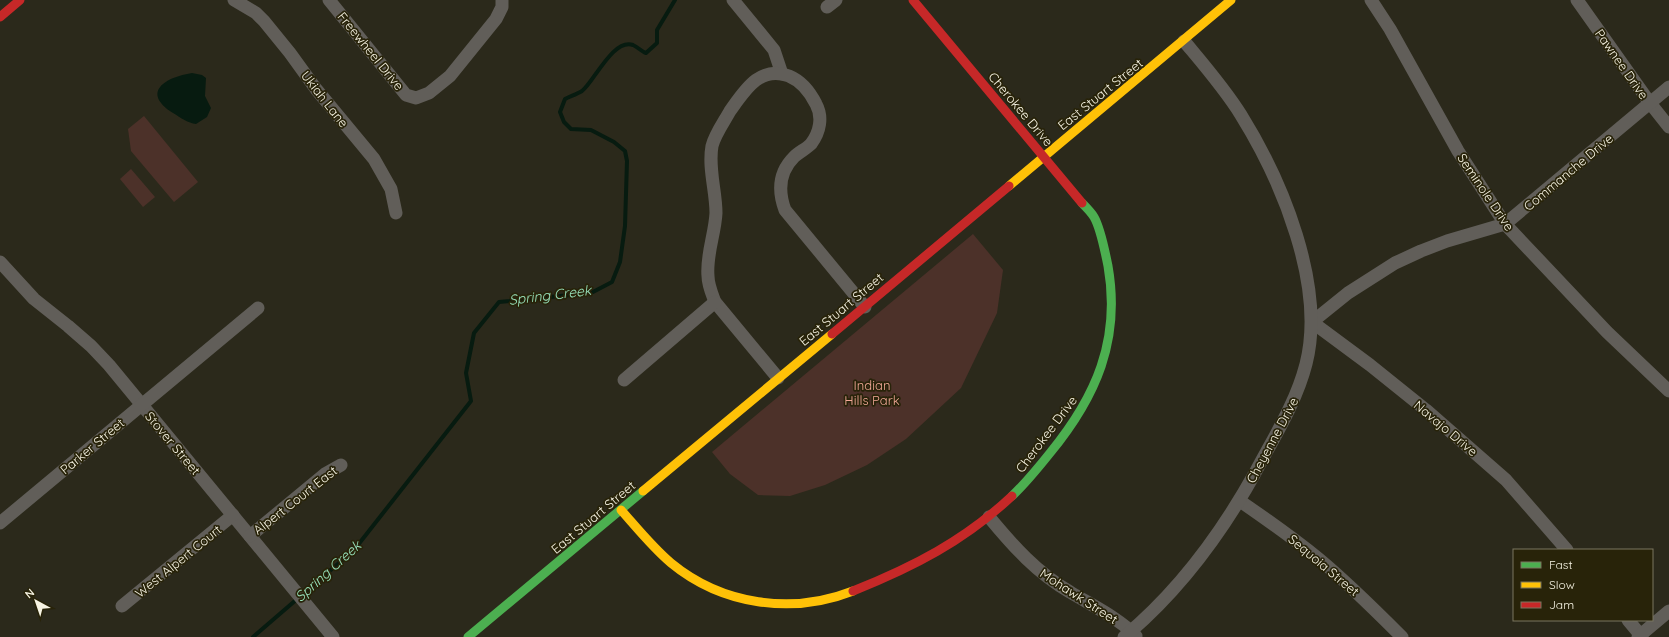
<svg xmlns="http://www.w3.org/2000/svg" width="1669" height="637" viewBox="0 0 1669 637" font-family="Quicksand,sans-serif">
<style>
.green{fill:#4c3129}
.water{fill:#071b10}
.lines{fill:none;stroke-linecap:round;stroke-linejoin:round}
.stream{stroke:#071b10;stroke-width:4}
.street{stroke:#615e59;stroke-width:13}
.fast{stroke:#4caf50;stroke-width:9}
.slow{stroke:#ffc107;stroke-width:9}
.jam{stroke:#c62828;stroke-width:9}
.labels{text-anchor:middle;stroke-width:3.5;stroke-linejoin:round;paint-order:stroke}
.street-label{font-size:13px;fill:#f7f4e4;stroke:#282309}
.park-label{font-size:13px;fill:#f3a998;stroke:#282309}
.water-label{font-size:14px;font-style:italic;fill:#99e4be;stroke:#282309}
</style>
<rect width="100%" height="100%" fill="#2b291b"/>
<g class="green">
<polygon points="144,116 198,182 174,202 131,151 128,129"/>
<polygon points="131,169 155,197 143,207 120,179"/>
<polygon points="973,234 1003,270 997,313 961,388 906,439 867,465 825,485 790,496 758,495 730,474 712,452"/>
</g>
<path class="water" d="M192,73L202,75L206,78L205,96L211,108L207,117L196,124C188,123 181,118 173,113C140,92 166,77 192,73Z"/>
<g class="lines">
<path class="stream" d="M253,637L354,550L471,401L466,373L474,333L499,302L591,293L612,282L620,262L625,226L627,161L625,151L614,142L591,130L571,129L564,122L560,112L565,99C571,96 577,94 582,91C594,82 613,38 633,45C638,47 642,52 646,53L657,43V30L675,0"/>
<g class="street">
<polyline points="234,0 256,13 264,21 290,53 316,89 374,159 391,189 396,213"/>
<polyline points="329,0 406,95 416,98 429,93 450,76 496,19 502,7 502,0"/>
<polyline points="733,0 774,50 782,74"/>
<polyline points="1371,0 1390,29 1458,151 1505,224 1607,332 1669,391"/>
<polyline points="1577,0 1650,103 1669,127"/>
<polyline points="827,7 836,0"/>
<polyline points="0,262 34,299 68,326 91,346 109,365 333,637"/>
<path d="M778,378L715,302C712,294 708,285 708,276C706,255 715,234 716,213C716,191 708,168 712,146C715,134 724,122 730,111C745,90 760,65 789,76C801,81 810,92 816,104C823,117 820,132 811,144C806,149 799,152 794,157C779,172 778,191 785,210L865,307"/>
<polyline points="624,380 715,302"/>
<path d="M1240,501C1266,519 1293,538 1319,559C1348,583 1375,610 1402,637"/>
<path d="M989,517C1013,546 1037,573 1070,592C1093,606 1117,617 1136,636"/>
<polyline points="0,523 258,308"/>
<polyline points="250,536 325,474 341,465"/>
<polyline points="1567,550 1506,480 1426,410 1370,365 1312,322 1348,293 1395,263 1421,251 1447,241 1505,224 1669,87"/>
<polyline points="122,606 233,515"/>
<polyline points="1628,620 1642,637"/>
<path d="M1124,637C1178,592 1221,534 1255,473C1274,437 1296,403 1306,364C1326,286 1282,181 1241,115C1225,89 1204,65 1184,41"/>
<polyline points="1638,637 1669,611"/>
</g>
<g class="fast">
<path d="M1012,496C1026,483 1038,468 1050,453C1096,397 1121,340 1108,266C1105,252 1101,229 1094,217C1091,212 1086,207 1082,203"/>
<polyline points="468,637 643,491"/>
</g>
<g class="slow">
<polyline points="1009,186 1231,0"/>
<polyline points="643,491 832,334"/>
<path d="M621,510C637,528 653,548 671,563C722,605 792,615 853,591"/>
</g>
<g class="jam">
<polyline points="913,0 1082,203"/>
<polyline points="0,17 20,0"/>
<polyline points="832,334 1009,186"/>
<path d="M853,591C913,567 964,541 1012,496"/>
</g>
</g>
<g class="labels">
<g class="street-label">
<text transform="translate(371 51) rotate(51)" y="5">Freewheel Drive</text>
<text transform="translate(1622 64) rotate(55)" y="5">Pawnee Drive</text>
<text transform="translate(1100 94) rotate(-39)" y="5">East Stuart Street</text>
<text transform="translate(325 99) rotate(52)" y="5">Ukiah Lane</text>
<text transform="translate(1021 109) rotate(50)" y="5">Cherokee Drive</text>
<text transform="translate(1568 172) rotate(-40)" y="5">Commanche Drive</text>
<text transform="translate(1486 192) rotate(56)" y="5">Seminole Drive</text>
<text transform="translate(841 309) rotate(-40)" y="5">East Stuart Street</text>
<text transform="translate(1446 428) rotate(40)" y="5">Navajo Drive</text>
<text transform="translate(1046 434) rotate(-53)" y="5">Cherokee Drive</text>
<text transform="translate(1272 440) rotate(-62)" y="5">Cheyenne Drive</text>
<text transform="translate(173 443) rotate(50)" y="5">Stover Street</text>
<text transform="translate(92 446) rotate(-40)" y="5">Parker Street</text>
<text transform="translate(295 500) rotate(-38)" y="5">Alpert Court East</text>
<text transform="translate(593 517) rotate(-40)" y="5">East Stuart Street</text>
<text transform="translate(178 561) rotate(-39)" y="5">West Alpert Court</text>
<text transform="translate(1324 565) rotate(40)" y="5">Sequoia Street</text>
<text transform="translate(1079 596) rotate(33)" y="5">Mohawk Street</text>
</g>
<g class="park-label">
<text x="872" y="390">Indian<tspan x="872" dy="15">Hills Park</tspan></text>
</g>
<g class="water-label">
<text transform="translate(550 295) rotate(-7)" y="5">Spring Creek</text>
<text transform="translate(328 571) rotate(-42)" y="5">Spring Creek</text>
</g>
</g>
<rect x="1513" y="549" width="140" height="72" fill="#282309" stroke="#7b7761"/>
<rect x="1521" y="562" width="20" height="6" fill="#4caf50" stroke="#7b7761"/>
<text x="1549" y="569" font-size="12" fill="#f7f4e4">Fast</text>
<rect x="1521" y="582" width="20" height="6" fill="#ffc107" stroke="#7b7761"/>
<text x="1549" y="589" font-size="12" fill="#f7f4e4">Slow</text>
<rect x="1521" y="602" width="20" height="6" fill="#c62828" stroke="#7b7761"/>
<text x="1549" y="609" font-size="12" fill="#f7f4e4">Jam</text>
<g transform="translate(36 601) rotate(320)" stroke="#282309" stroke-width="3" paint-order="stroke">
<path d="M0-3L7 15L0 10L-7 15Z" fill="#f7f4e4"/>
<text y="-6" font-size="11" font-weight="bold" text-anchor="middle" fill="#f7f4e4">N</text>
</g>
</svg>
